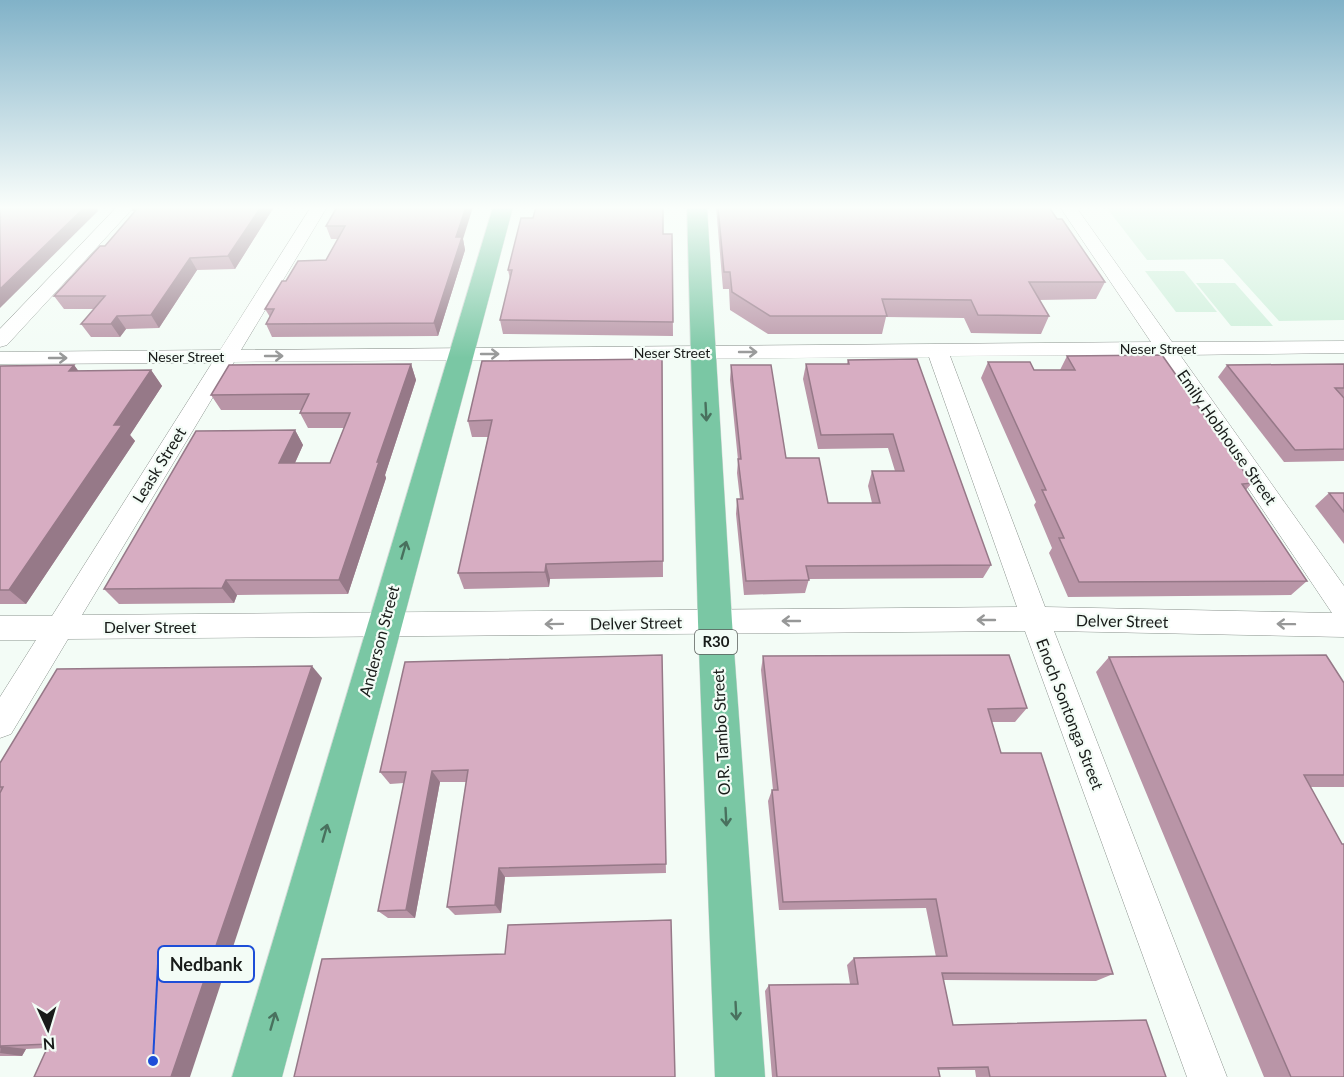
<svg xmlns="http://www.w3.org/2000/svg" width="1344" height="1077" viewBox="0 0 1344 1077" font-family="Lato,sans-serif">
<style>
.green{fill:#cdefda}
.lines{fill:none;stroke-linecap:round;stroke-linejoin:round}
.minor-casing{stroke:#8b938e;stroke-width:1}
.major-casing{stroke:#d5d6d6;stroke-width:1}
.minor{fill:#fff;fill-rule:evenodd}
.major{fill:#7ac7a4;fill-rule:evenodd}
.wall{fill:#b995a7}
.shaded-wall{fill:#967988}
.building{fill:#d7adc2;stroke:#967988;stroke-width:1.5}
.oneway{stroke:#979898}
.oneway2{stroke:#49715e}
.labels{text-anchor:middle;stroke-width:4.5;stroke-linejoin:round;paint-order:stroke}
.far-street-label{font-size:14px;fill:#181b19;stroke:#f3fcf6}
.shield{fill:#f3fcf6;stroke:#5a5e5b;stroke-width:1.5}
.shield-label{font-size:15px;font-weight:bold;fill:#181b19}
.street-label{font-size:16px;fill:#181b19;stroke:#f3fcf6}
.leader{fill:none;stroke:#1d4ed8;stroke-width:2}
.callout-dot{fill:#1d4ed8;stroke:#f3fcf6;stroke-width:2}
.callout{fill:#f3fcf6;stroke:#1d4ed8;stroke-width:2}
.callout-label{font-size:18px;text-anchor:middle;font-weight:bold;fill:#181b19}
</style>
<rect width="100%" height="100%" fill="#f3fcf6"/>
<g class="green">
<polygon points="1106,207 1344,207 1344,320 1279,321 1223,259 1147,260"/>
<polygon points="1145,271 1184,271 1217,312 1176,312"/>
<polygon points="1196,283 1235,283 1273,326 1231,326"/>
</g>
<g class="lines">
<g class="minor-casing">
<g id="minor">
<polygon points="117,207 134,207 7,345 0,347 0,329"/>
<path d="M311,207H327L241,350L1151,342L1060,207H1076L1172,342L1344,341V353L1180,355L1344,586V637L1054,631L1227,1077H1187L1025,631L68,639L11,734L0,738V697L36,640H0V616H52L212,363L0,364V352L220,350ZM1159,355L1332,613L1045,607L950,356ZM929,357L1017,607L82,615L234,362Z"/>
</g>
</g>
<g class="major-casing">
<g id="major">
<polygon points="493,207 513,207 282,1077 232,1077"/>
<polygon points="687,207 707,207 732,622 765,1077 715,1077 698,622"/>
</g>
</g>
<use href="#minor" class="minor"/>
<use href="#major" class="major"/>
</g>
<g class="wall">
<polygon points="136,207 274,207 235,269 197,270 159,328 126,329 120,337 91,337 81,324 94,309 64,309 54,296 105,246 134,212 133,210"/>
<polygon points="337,207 463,239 465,250 438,336 272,337 266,324 270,317 265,309 286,281 326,260 338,239 331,239 326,226"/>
<polygon points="716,207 1049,207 1057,219 1105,282 1096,299 1039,300 1049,316 1041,334 971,333 964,318 886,317 882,334 768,334 730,310 729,289 723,289"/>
<polygon points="663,234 672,234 673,336 503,334 500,320 510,279 508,270"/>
<polygon points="1067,356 1252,483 1246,490 1307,581 1291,595 1068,597 1049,553 1052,548 1034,505 1036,502 981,378 988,362 1034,370 1060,370"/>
<polygon points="662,359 663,577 550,579 549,587 464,589 458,573 488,437 472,437 468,421"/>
<polygon points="848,360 991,565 983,578 809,579 805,593 744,595 736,514 737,499 740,499 737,473 738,460 730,380 731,365 786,458 828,503 872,503 868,486 872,471 895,471 888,448 818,449 803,379 806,364 847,364"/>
<polygon points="411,364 416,380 385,475 386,478 348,594 237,595 234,603 119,604 104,589 295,430 303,445 295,463 330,463 344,428 308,428 300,413 302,410 221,410 211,395"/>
<polygon points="1344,364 1344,461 1284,462 1218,377 1227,365"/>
<polygon points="74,365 78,371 151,370 162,386 130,435 135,441 26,604 0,604 0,366"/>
<polygon points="1329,493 1344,493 1344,544 1315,506"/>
<polygon points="662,655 666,873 505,877 501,913 455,915 447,907 466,782 440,782 415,918 388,918 378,911 404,783 390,784 380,772"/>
<polygon points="763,656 1027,708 1015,722 992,722 1001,753 1113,974 1096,981 943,980 953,1025 1166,1077 976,1077 975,1070 939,1070 940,1077 772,1077 765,991 769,985 850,984 847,965 854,958 936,957 926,908 779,910 768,801 772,790 773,790 761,670"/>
<polygon points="1109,657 1344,683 1344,787 1311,787 1344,1077 1264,1077 1096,672"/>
<polygon points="322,678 47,1048 26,1049 22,1056 0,1056 0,763"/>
</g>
<g class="shaded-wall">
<polygon points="85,207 96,207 98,211 0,308 0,289"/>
<polygon points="261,207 274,207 235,269 228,256"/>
<polygon points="466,207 473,207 463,239 465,250 438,336 434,323 456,237"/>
<polygon points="190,258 197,270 159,328 151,315"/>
<polygon points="117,316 126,329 120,337 111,324"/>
<polygon points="411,364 416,380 385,475 386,478 348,594 339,580 377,462"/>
<polygon points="74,365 86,381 69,371"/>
<polygon points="151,370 162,386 130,435 135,441 26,604 9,590 114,425"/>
<polygon points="295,430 303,445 288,478 279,463"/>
<polygon points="546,564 550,579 549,587 545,572"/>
<polygon points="226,580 237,595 234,603 222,588"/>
<polygon points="312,666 322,678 190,1077 171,1077"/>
<polygon points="432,771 440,782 415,918 406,910"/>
<polygon points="499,868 505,877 501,913 495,905"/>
<polygon points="1,1046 26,1049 22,1056 0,1053"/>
</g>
<g class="building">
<polygon points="0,207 85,207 0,289"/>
<polygon points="136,207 261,207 228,256 190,258 151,315 117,316 111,324 81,324 105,296 54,296 100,246 105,246 136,210 133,210"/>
<polygon points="337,207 466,207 456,237 462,237 434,323 266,324 274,309 265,309 282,281 286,281 298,261 326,260 345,226 326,226"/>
<polygon points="536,207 663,207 663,234 672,234 673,322 500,320 512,270 508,270 521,218 533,218"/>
<polygon points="718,207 1049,207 1057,219 1062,219 1105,282 1029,282 1049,316 978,315 971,300 882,299 887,316 770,316 732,292 730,272 724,272"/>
<polygon points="1162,355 1252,483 1242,484 1307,581 1079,582 1059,538 1064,538 1042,490 1046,490 988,362 1030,362 1034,370 1075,370 1067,356"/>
<polygon points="662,359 663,561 546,564 545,572 458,573 492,420 468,421 482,361"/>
<polygon points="917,359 991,565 806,566 809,580 746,581 737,499 743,499 738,459 741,459 731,365 771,365 786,458 819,458 828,503 880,503 872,471 904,471 893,434 821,435 806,364 849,364 848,360"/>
<polygon points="411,364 377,462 379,462 339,580 226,580 222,588 104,589 196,431 295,430 279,463 330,463 350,413 300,413 309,394 211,395 229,365"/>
<polygon points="1344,364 1344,388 1335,388 1344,398 1344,449 1295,450 1227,365"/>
<polygon points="74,365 69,371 151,370 114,425 122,425 9,590 0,590 0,366"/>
<polygon points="1329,493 1344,493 1344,512"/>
<polygon points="662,655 666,864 499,868 495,905 447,907 468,770 432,771 406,910 378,911 406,772 380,772 405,662"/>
<polygon points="1009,655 1027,708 988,709 1001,753 1041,753 1113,974 942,973 953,1025 1146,1020 1166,1077 990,1077 988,1067 938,1068 940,1077 777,1077 769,985 858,984 854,958 947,956 936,899 783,902 772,790 778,790 763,656"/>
<polygon points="1326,655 1344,683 1344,775 1304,775 1342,844 1344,844 1344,1077 1291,1077 1109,657"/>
<polygon points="312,666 171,1077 34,1077 49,1044 1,1046 0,1048 0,793 3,787 0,787 0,763 57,669"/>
<polygon points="671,920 675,1077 294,1077 322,959 505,954 508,925"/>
</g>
<defs><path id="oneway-shaft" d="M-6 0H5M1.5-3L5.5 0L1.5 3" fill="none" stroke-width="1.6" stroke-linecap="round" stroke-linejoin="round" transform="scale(1.5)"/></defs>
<g class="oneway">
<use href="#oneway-shaft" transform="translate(748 352)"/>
<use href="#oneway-shaft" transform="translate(490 354)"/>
<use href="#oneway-shaft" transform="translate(274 356)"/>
<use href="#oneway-shaft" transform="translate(58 358)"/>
<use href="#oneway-shaft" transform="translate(986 620) rotate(180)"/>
<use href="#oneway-shaft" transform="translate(791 621) rotate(180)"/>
<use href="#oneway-shaft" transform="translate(554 624) rotate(179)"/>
<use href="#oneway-shaft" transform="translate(1286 624) rotate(-179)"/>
</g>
<g class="oneway2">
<use href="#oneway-shaft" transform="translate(706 412) rotate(87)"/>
<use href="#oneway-shaft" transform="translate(404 550) rotate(-74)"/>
<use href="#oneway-shaft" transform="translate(726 817) rotate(87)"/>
<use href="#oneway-shaft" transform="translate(325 833) rotate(-74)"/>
<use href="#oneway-shaft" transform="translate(736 1011) rotate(87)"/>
<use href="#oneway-shaft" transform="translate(273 1021) rotate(-74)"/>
</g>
<linearGradient id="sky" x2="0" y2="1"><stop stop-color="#81b2c8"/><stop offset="0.58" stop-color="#fafefb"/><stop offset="1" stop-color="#fafefb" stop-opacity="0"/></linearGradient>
<rect width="1344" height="358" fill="url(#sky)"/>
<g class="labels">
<g class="far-street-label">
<text x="1158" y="354">Neser Street</text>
<text x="672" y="358">Neser Street</text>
<text x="186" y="362">Neser Street</text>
</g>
<rect class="shield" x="695" y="630" width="42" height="24" rx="4.5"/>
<g class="shield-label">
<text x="716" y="647">R30</text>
</g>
<g class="street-label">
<text transform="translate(1227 437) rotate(55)" y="6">Emily Hobhouse Street</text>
<text transform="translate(159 465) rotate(-58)" y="6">Leask Street</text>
<text transform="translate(1122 621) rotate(1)" y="6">Delver Street</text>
<text transform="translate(636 623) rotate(-1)" y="6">Delver Street</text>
<text x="150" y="633">Delver Street</text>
<text transform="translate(379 641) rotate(-75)" y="6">Anderson Street</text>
<text transform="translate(1070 714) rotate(69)" y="6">Enoch Sontonga Street</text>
<text transform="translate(721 732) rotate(-93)" y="6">O.R. Tambo Street</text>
</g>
</g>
<path class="leader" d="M153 1061L158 964"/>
<circle class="callout-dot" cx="153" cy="1061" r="6"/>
<rect class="callout" x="158" y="946" width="96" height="36" rx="6"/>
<g class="callout-label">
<text x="206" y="971">Nedbank</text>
</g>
<g transform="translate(48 1029) rotate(176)" stroke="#f3fcf6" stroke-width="4.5" paint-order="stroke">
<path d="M0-4.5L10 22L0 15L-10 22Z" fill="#181b19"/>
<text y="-9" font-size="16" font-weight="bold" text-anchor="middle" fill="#181b19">N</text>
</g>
</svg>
